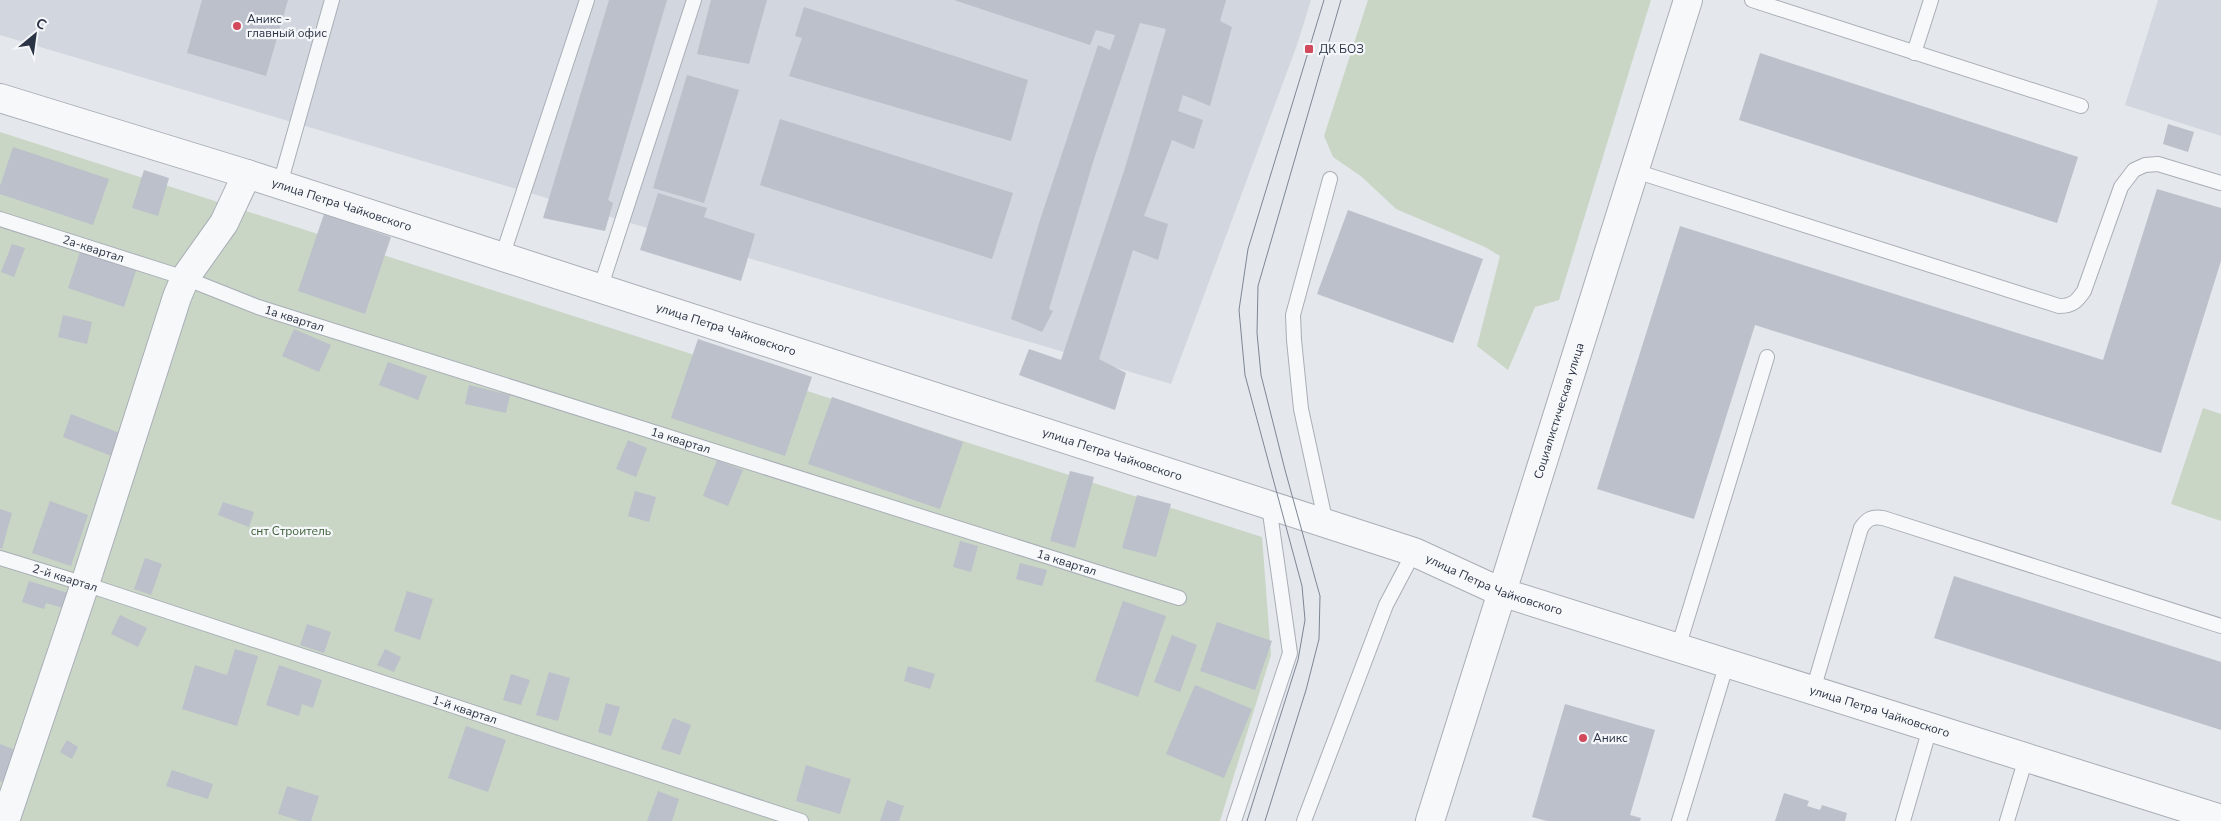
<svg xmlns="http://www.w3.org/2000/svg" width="2221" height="821" viewBox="0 0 2221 821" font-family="'Nunito Sans',sans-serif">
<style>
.built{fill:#d2d6de}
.green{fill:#c9d6c5}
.building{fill:#bbc0ca}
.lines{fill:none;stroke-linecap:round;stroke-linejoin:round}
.service-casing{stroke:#a9aeb7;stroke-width:16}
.minor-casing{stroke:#a9aeb7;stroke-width:30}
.tertiary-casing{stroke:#a9aeb7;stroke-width:30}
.service{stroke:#f7f8fa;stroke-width:14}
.minor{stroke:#f7f8fa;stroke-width:28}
.tertiary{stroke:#f7f8fa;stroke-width:28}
.tram{stroke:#7d8696;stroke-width:1}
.poi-dot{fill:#d1495b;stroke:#f4f6f9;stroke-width:2}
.labels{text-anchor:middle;stroke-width:4.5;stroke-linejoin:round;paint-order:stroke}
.poi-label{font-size:12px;fill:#2b3445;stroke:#f4f6f9;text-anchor:start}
.street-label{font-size:12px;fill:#2b3445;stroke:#f4f6f9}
.park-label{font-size:12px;fill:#3f6138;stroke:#f4f6f9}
</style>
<rect width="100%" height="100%" fill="#e4e7ec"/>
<g class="built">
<polygon points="0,0 1311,0 1297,45 1171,384 0,35"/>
<polygon points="2158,0 2221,0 2221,136 2125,105"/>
</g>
<g class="green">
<polygon points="1368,0 1651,0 1559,300 1535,307 1508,370 1477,346 1500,256 1485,247 1396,209 1362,177 1333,157 1324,136"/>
<polygon points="0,132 1262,537 1271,655 1220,821 0,821"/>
<polygon points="2203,408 2221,414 2221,521 2171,504"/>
</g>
<g class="building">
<polygon points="202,0 288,0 266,76 187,53"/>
<polygon points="609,0 667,0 608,200 613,203 605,231 543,218"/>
<polygon points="711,0 767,0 749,64 697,54"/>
<polygon points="954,0 1226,0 1220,21 1232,27 1210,106 1183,95 1178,111 1203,120 1194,149 1172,140 1144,216 1168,224 1158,260 1133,250 1099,359 1126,373 1115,410 1019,375 1029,349 1061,360 1125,168 1166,29 1140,23 1094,159 1049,309 1053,311 1042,332 1011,319 1040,220 1098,45 1110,50 1115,35 1096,30 1090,45"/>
<polygon points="804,7 1028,80 1011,141 789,76 802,38 795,36"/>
<polygon points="1760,53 2078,157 2057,223 1739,120"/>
<polygon points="687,75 739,90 704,203 653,188"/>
<polygon points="780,119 1013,193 992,259 760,185"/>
<polygon points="2168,124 2194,132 2188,152 2163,144"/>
<polygon points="13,147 109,179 93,225 0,194 0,186"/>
<polygon points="144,170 169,178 158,216 132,208"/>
<polygon points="2157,189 2221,208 2221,261 2161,453 1755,325 1694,519 1597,489 1680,226 2103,360"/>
<polygon points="658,193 707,208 704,217 755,234 741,281 640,250"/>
<polygon points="1348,210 1483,259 1453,343 1317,294"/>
<polygon points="324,214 391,237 365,314 298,291"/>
<polygon points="12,244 25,248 14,277 1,272"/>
<polygon points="81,249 137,268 124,307 68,288"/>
<polygon points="63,315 92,322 87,344 58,337"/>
<polygon points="294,329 331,345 319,372 282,356"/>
<polygon points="698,339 812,377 785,456 671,418"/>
<polygon points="388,362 427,376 418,400 379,385"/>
<polygon points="469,385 510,395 506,413 465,404"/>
<polygon points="832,397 963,442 940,509 808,464"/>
<polygon points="71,414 122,434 114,457 63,437"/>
<polygon points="628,440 647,448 636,477 616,469"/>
<polygon points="717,460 743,470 728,506 703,496"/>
<polygon points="1070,471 1094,477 1075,548 1050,541"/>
<polygon points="635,491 656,497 649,522 628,516"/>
<polygon points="1137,495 1171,504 1156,557 1122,548"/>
<polygon points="50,501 88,515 71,566 32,553"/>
<polygon points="223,502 254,512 249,527 218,515"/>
<polygon points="0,509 12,513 2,549 0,548"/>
<polygon points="960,541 978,546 971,572 953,567"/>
<polygon points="145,558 162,564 151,595 134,589"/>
<polygon points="1020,563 1047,570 1042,586 1016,579"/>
<polygon points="1954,576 2221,662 2221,730 1934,638"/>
<polygon points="29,581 68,593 63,608 46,603 44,609 22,602"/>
<polygon points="407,591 433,599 420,640 394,631"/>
<polygon points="1123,601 1166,616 1138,697 1095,681"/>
<polygon points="120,615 147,628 138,647 111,634"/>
<polygon points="1217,622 1272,641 1255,690 1200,671"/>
<polygon points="307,624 331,632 324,653 300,645"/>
<polygon points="1172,635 1197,645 1180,692 1154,682"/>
<polygon points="235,649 258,656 237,726 182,709 195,665 227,675"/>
<polygon points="385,649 401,657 394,672 377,665"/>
<polygon points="279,665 322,680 313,708 302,704 299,716 266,705"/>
<polygon points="908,666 935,674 930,689 904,681"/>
<polygon points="549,672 570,678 558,721 536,715"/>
<polygon points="511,674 530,680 521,705 503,700"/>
<polygon points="1195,685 1252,709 1224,778 1166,754"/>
<polygon points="606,703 620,707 611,736 598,732"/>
<polygon points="1565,704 1655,730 1630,815 1641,818 1640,821 1547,821 1532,817"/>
<polygon points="673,718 691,725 680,755 661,749"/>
<polygon points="466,726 506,740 488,792 448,778"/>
<polygon points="67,740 78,747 72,759 60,752"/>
<polygon points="0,744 15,750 2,782 0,781"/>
<polygon points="806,765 851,779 840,814 796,801"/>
<polygon points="172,770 213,784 208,799 166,786"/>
<polygon points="287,786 319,796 311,821 300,821 278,814"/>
<polygon points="658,791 679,799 672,821 647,821"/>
<polygon points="1784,793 1809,801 1807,806 1820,810 1822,805 1847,813 1845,821 1775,821"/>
<polygon points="887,800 904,806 899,821 880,821"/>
</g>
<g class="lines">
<g class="service-casing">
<g id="service">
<polyline points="1752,0 2081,106"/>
<polyline points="1914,53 1931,0"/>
<path d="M1635,171L2059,306C2073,306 2077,301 2084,291L2121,187L2134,170L2145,165L2158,164L2221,183"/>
<polyline points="280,184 332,0"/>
<path id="s1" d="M0,219L185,278L258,307L1179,598"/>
<polyline points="502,257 587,0"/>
<polyline points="600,289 694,0"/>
<polyline points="1326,524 1301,409 1294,340 1293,315 1330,179"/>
<path id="s2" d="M0,558L85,584L801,821"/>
<polyline points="1678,648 1767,357"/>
<path d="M1813,690L1861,528C1867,519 1872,516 1883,518L2221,626"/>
<polyline points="1234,821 1290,653 1269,506"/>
<polyline points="1304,821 1386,605 1414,552"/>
<polyline points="1679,821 1727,663"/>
<polyline points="1903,821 1930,728"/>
<polyline points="2007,821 2026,758"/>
</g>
</g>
<g class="minor-casing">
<g id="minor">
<path id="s3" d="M0,98L247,174L1414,552L1501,592L2221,819"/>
<polyline points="5,821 85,584 177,297 185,278 224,223 247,174"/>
</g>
</g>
<g class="tertiary-casing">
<g id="tertiary">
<path id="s4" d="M1430,821L1688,0"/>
</g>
</g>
<use href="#service" class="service"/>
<use href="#minor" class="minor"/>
<use href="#tertiary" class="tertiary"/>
<g class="tram">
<polyline points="1247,821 1298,660 1305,620 1302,586 1245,375 1239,310 1248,249 1324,0"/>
<polyline points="1265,821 1306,690 1319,639 1320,596 1285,470 1261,375 1257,333 1258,286 1341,0"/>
</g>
</g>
<g class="poi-dot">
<circle cx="237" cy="26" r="5"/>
<rect x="1304" y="44" width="10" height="10" rx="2.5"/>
<circle cx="1583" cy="738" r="5"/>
</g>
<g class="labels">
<g class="poi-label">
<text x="247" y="23">Аникс -<tspan x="247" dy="14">главный офис</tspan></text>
<text x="1319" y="53">ДК БОЗ</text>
<text x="1593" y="742">Аникс</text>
</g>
<g class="street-label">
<text dy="4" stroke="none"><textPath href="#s3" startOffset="358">улица Петра Чайковского</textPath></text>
<text dy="4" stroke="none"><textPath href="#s1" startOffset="98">2а-квартал</textPath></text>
<text dy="4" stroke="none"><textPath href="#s1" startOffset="311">1а квартал</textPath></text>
<text dy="4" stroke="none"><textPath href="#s3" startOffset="762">улица Петра Чайковского</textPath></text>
<text dy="4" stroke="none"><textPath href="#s4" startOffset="430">Социалистическая улица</textPath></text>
<text dy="4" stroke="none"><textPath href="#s1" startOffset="716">1а квартал</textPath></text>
<text dy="4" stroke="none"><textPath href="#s3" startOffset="1168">улица Петра Чайковского</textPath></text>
<text dy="4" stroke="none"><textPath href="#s1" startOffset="1121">1а квартал</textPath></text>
<text dy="4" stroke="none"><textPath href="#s2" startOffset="68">2-й квартал</textPath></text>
<text dy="4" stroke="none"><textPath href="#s3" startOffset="1572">улица Петра Чайковского</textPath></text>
<text dy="4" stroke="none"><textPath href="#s2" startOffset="489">1-й квартал</textPath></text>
<text dy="4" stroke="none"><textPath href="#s3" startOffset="1978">улица Петра Чайковского</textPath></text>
</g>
<g class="park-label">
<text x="291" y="535">снт Строитель</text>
</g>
</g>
<g transform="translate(35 35) rotate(29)" stroke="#f4f6f9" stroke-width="4" paint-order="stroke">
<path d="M0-4L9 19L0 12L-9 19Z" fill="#2b3445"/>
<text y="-8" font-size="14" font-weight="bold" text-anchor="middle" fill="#2b3445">С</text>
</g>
</svg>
